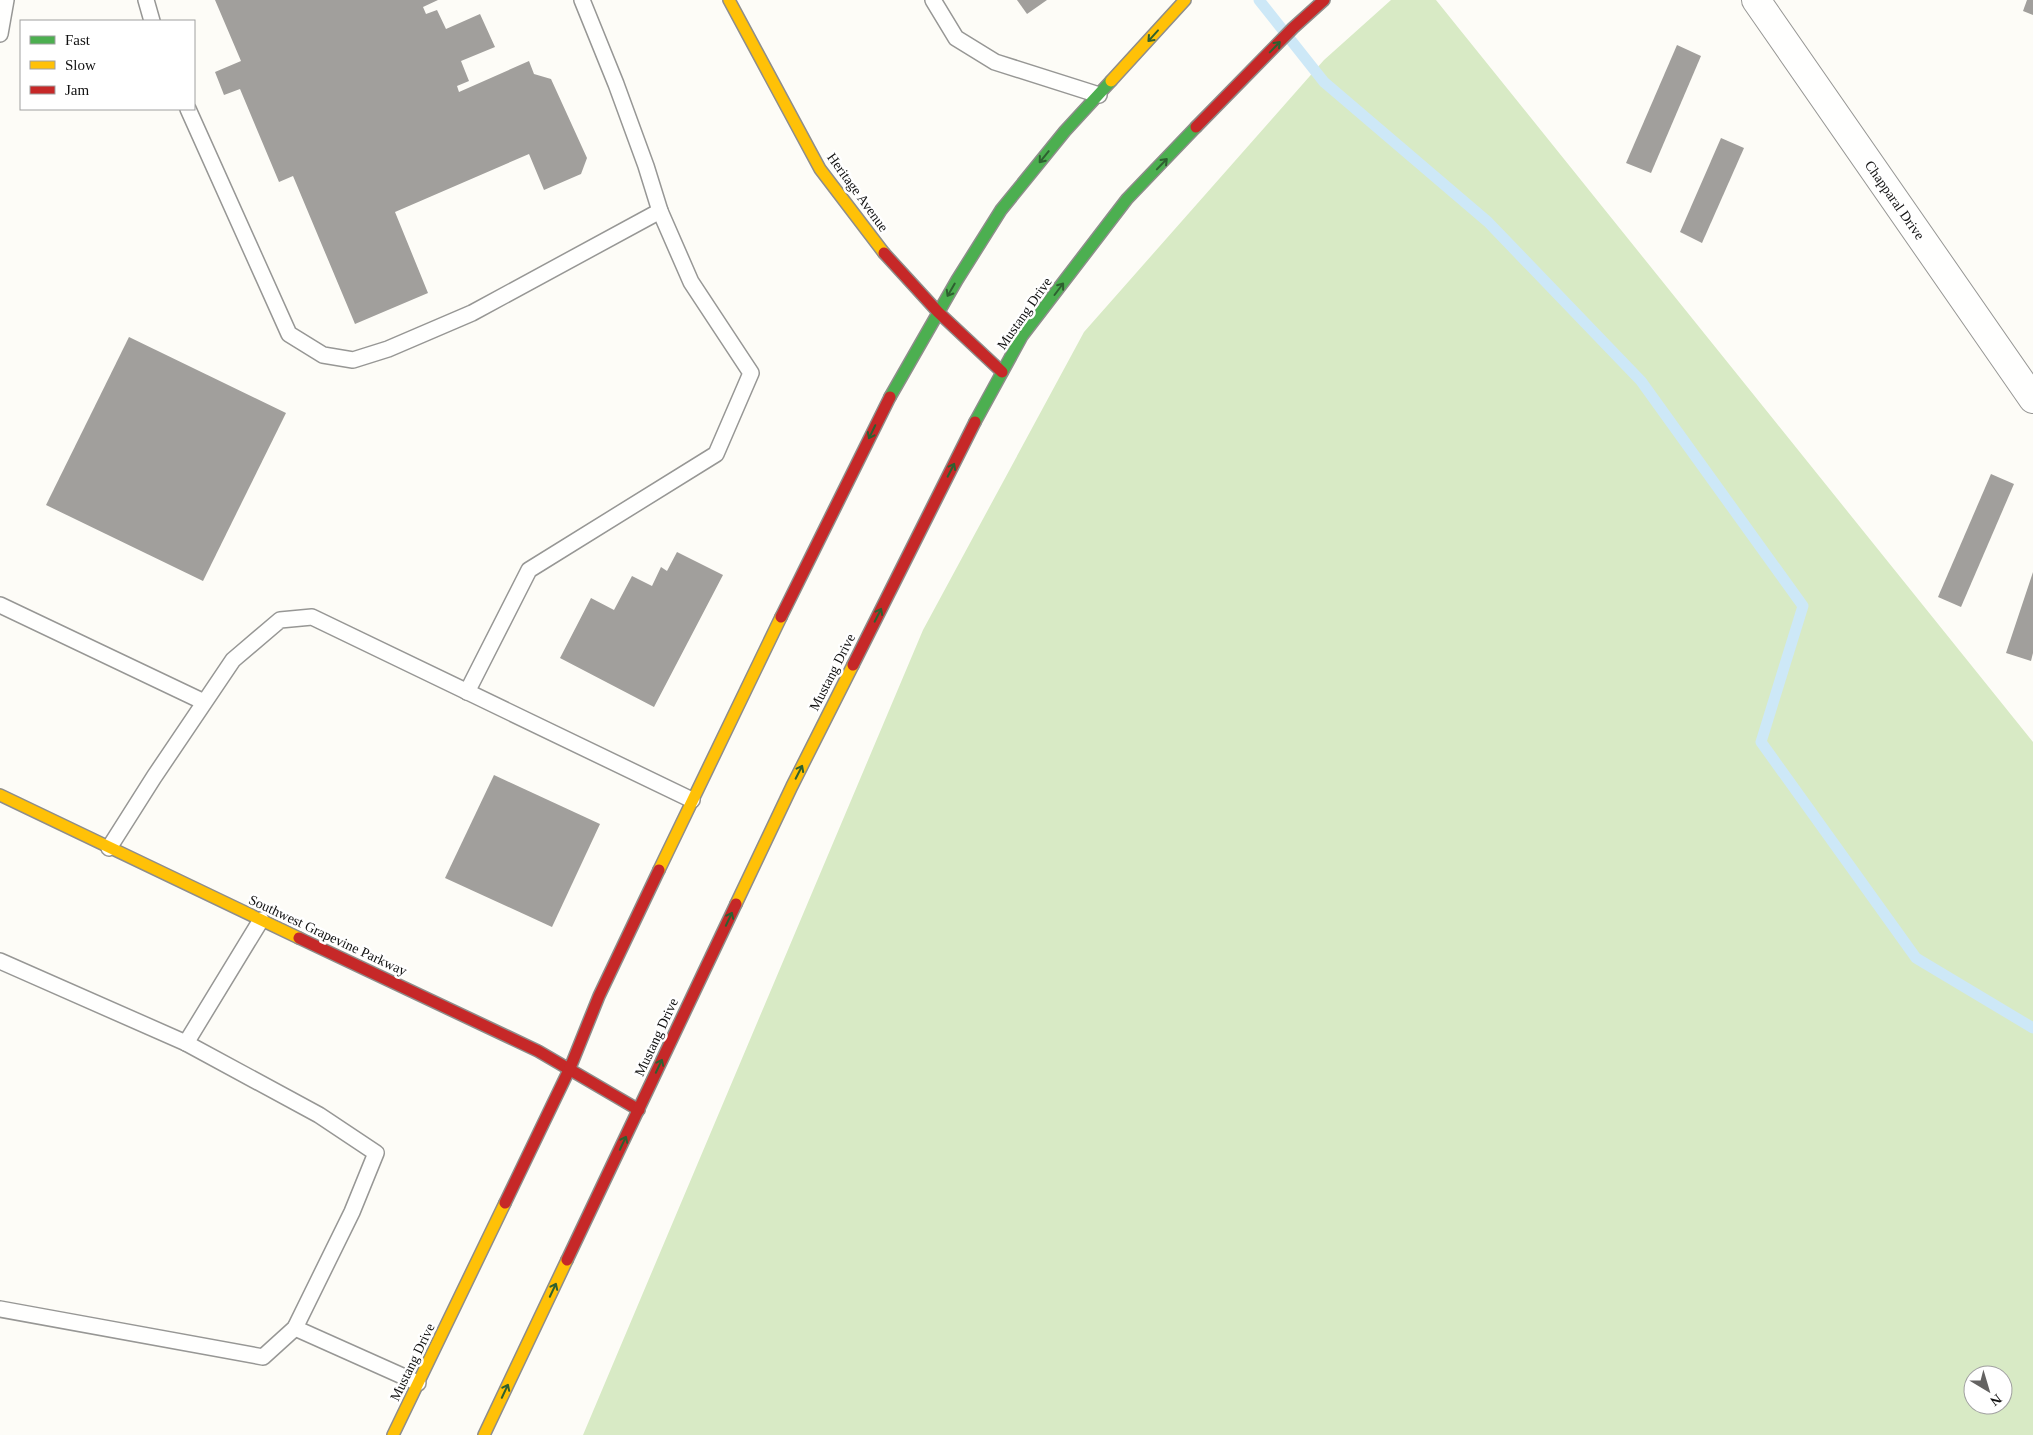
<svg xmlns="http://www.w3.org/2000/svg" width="2033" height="1435" viewBox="0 0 2033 1435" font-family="Georgia,serif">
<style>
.forest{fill:#d8eac5;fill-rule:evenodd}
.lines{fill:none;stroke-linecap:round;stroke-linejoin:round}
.stream{stroke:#cde8f7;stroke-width:11}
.building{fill:#a19f9c}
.lane-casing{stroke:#979795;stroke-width:18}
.street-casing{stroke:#979795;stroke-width:30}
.fast-casing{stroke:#8e8d8b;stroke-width:14}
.slow-casing{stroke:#8e8d8b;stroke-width:14}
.jam-casing{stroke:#8e8d8b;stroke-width:14}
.lane{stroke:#fffffe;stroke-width:15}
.street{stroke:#fffffe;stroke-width:28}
.fast{stroke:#4caf50;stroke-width:11}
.slow{stroke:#ffc107;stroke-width:11}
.jam{stroke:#c62828;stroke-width:11}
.oneway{stroke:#2e6030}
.labels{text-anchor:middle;stroke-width:5;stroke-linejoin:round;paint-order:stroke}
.street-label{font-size:14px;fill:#111;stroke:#fff}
</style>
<rect width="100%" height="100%" fill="#fdfcf7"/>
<path class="forest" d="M1391,0H1436L2033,742V1435H583L923,630L1084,332L1324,60ZM1973,1375H2003V1405H1973Z"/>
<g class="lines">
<polyline class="stream" points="1259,0 1324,82 1488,222 1641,381 1803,606 1761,742 1916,958 2033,1028"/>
</g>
<g class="building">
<polygon points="215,0 438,0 423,7 426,14 437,10 446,29 480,14 495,47 461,61 469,81 457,86 459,92 529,61 534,74 551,79 587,158 581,174 544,190 529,154 395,212 428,293 355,324 293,176 279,182 240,89 224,95 215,72 241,61"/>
<polygon points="1017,0 1047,0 1027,14"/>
<polygon points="2027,0 2033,0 2033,15 2023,11"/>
<polygon points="1677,45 1701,56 1651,173 1626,163"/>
<polygon points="1721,138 1744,148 1702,243 1680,232"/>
<polygon points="129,337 286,413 203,581 46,505"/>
<polygon points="1991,474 2014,484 1961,607 1938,597"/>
<polygon points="677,552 723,575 654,707 560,658 591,598 614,610 632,576 652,586 661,567 667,571"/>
<polygon points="2033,572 2033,653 2031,661 2006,653"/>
<polygon points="494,775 600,824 552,927 445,878"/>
</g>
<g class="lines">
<g class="lane-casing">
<g id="lane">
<polyline points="146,0 152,21"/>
<polyline points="933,0 956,38 995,62 1099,95"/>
<polyline points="0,34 6,0"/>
<polyline points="188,109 289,334 323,355 353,360 388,349 472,313 660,211"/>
<polyline points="0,605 204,702"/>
<polyline points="467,692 529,570 716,454 751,373 691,282 660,211 646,166 616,84 582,0"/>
<polyline points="109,848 154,777 233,660 280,620 312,617 692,800"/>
<polyline points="0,961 186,1043 319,1115 376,1153 352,1212 295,1328 263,1357 0,1309"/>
<polyline points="186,1043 261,920"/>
<polyline points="295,1328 418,1383"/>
</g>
</g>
<g class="street-casing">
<polyline id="street" points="1756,0 2033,399"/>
</g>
<g class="fast-casing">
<g id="fast">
<polyline points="890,397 957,280 1001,210 1065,131 1111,81"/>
<polyline points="975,422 1022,336 1127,199 1196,127"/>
</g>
</g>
<g class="slow-casing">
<g id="slow">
<polyline points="729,0 820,169 884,253"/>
<polyline points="1111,81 1185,0"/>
<polyline points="0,795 299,938"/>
<polyline points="659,870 781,617"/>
<polyline points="736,904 792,786 853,665"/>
<polyline points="393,1435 505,1203"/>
<polyline points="484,1435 567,1260"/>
</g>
</g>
<g class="jam-casing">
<g id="jam">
<polyline points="1196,127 1293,28 1324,0"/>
<polyline points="884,253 938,312 1002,372"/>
<polyline points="781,617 890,397"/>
<polyline points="853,665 975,422"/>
<polyline points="299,938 538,1051 639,1110"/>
<polyline points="505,1203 570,1068 599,996 659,870"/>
<polyline points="567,1260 736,904"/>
</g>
</g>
<use href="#lane" class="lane"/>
<use href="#street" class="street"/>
<use href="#fast" class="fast"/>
<use href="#slow" class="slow"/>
<use href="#jam" class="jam"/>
</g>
<defs><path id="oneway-shaft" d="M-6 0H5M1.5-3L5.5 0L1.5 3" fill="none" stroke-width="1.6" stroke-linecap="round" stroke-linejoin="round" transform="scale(1.25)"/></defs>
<g class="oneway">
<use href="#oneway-shaft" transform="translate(1153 36) rotate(132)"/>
<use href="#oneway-shaft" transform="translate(1275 47) rotate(-46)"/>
<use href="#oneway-shaft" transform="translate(1044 157) rotate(129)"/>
<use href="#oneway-shaft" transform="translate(1162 164) rotate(-46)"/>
<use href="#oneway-shaft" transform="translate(1059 289) rotate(-53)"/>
<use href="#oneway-shaft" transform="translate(951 290) rotate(120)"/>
<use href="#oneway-shaft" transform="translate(872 432) rotate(116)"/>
<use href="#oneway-shaft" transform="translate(951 470) rotate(-63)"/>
<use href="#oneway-shaft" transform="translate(878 615) rotate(-63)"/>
<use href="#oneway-shaft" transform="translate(799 772) rotate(-63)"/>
<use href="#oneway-shaft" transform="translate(729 919) rotate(-65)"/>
<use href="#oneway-shaft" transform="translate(659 1066) rotate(-65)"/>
<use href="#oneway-shaft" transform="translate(623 1143) rotate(-65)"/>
<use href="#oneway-shaft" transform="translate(553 1290) rotate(-65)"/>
<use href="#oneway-shaft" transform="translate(505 1391) rotate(-65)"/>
</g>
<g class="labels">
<g class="street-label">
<text transform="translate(858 192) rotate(54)" y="5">Heritage Avenue</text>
<text transform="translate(1895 200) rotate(55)" y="5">Chapparal Drive</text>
<text transform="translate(1024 313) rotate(-55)" y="5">Mustang Drive</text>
<text transform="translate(832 672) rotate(-63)" y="5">Mustang Drive</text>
<text transform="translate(328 935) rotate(25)" y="5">Southwest Grapevine Parkway</text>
<text transform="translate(656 1037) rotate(-65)" y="5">Mustang Drive</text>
<text transform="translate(412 1362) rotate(-64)" y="5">Mustang Drive</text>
</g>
</g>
<rect x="20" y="20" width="175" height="90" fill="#ffffff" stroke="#a0a0a0"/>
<rect x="30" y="36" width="25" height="8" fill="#4caf50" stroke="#a0a0a0"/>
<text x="65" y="45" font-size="15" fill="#111111">Fast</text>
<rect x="30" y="61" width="25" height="8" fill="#ffc107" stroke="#a0a0a0"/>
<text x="65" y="70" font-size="15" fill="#111111">Slow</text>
<rect x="30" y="86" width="25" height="8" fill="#c62828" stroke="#a0a0a0"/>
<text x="65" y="95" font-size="15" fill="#111111">Jam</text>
<g transform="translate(1988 1390) rotate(142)"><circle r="24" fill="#ffffff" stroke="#a0a0a0"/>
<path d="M0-4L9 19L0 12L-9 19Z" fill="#646362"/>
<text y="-8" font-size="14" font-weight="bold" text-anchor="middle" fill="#111111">N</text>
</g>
</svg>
